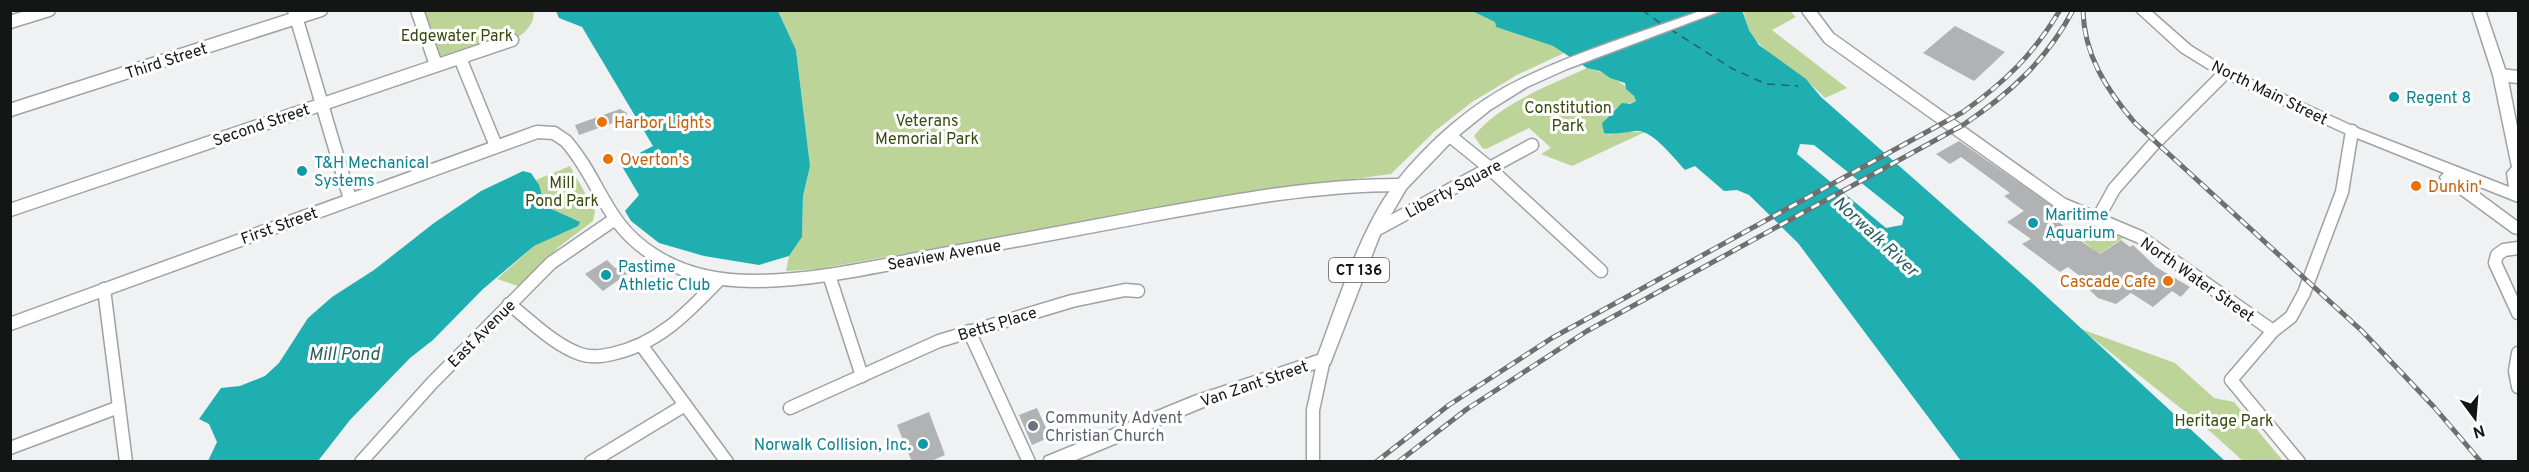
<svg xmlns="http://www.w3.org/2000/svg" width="2529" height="472" viewBox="0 0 2529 472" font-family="Overpass,sans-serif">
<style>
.green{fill:#bcd497}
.water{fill:#1fafb1}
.pier{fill:#f0f1f3}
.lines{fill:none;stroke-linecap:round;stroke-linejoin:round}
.ferry{stroke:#2b6060;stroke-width:1.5;stroke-dasharray:8 6;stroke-linecap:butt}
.building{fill:#b1b2b3}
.minor-casing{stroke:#a0a1a3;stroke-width:15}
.major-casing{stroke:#a0a1a3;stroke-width:3}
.minor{stroke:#fff;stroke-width:12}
.major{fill:#fff;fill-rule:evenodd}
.rail-casing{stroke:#6e6f6f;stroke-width:5}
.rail{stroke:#fff;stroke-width:3;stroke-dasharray:9;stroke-linecap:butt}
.culture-dot{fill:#0f9aa8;stroke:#fff;stroke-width:2}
.food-dot{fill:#e8710a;stroke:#fff;stroke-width:2}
.worship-dot{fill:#6b7280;stroke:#fff;stroke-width:2}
.labels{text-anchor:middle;stroke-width:6;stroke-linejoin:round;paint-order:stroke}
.shield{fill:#fff;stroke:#5a5b5b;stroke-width:1.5}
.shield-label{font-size:15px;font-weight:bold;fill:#141515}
.park-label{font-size:16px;fill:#374a0f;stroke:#fff}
.street-label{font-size:16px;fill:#141515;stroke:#fff}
.culture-label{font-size:16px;fill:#0d838f;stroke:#fff;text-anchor:start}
.food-label{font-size:16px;fill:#c56008;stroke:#fff;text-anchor:start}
.worship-label{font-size:16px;fill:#5b616d;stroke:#fff;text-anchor:start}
.water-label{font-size:18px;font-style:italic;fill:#2b6060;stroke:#fff}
</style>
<rect width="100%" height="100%" fill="#f0f1f3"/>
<g class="green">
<path d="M533,10C541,43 460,60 438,68L416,11Z"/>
<path d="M1751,10L1790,11L1796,17L1772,30L1847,88L1825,98C1818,91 1812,85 1805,79C1780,59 1748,46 1744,12Z"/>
<polygon points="778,11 1472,11 1495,22 1496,27 1553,46 1564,53 1517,75 1472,102 1435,131 1391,174 1226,196 818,269 786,271 789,256 802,237 803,196 810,166 796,50"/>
<path d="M1587,68C1605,72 1630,84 1636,101L1616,108L1602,123L1609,135L1617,132H1645L1572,166L1541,154L1551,148L1529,128L1486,149L1482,148L1474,136C1497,105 1552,84 1587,68Z"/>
<polygon points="570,166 595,211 593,221 560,246 518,286 497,279 534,246 574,227 579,222 545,206 536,180"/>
<polygon points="2091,226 2123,238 2099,254 2073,233 2075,229"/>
<polygon points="2081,329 2175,363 2214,398 2234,402 2283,461 2243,461 2212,433"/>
</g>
<g class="water">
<path d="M1742,10L1749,30L1759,45L1806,79L1821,97L2032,283L2225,461H1961L1798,243L1749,195L1737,190L1724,191L1695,166L1685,170C1674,158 1652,129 1636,131C1628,132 1611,135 1604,133L1602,123L1622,103L1630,104L1636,101L1634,96L1626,89L1625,83L1610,78L1600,71L1587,68L1553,46L1496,27L1495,22L1472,11Z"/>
<polygon points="556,11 778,11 796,50 810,166 803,196 802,237 789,256 759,265 704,256 659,243 631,221 625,211 639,195 620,163 653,146 582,27 559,18"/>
<polygon points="523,171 531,173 539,185 545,206 580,222 578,226 534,246 483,289 433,340 410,358 350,420 318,461 208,461 217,442 209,424 199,419 221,388 240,386 265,376 279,363 308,318 332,297 374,270 434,223 481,191"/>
</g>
<polygon class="pier" points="1800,144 1814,145 1904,217 1902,225 1886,228 1797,154"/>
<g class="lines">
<g class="ferry">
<polyline points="1642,10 1663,25"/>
<polyline points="1670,29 1731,68 1766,84 1798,86"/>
</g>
</g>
<g class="building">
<polygon points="1955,26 2005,52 1974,81 1923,53"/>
<polygon points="620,109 627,113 627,118 579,135 575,125"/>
<polygon points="1959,141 2067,216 2059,222 2078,239 2100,254 2121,240 2130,247 2133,245 2156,267 2190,287 2181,297 2172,291 2153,307 2131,293 2116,304 2098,298 2082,283 2086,281 2068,267 2060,272 2022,244 2031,239 2007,222 2024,211 2004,196 2010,193 1961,157 1950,164 1936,154"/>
<polygon points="607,260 615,268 618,266 627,274 603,291 585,274"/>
<polygon points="1037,408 1050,437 1032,445 1019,415"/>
<polygon points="929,412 945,455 929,462 912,462 897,425"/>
</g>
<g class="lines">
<g class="minor-casing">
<g id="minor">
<polyline points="294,10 350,199"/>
<polyline points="417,10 436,65"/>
<polyline points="1808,10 1829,38 2062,204 2140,237 2273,331"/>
<polyline points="10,22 49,10"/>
<polyline points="460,58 496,146"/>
<polyline points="2500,75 2518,77"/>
<polyline points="10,110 321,10"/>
<polyline points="1449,135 1486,165 1601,271"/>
<polyline points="10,210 512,40"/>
<polyline points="2097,220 2114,189 2152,146 2225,73"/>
<polyline points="1374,231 1532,145"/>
<polyline points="2518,248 2504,250 2497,255 2495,263 2518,313"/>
<polyline points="829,275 862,376"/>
<polyline points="104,289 126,462"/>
<path d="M509,304C531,321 554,345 580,354C591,358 602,356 612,354C659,344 688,312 720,279"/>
<path d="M10,324L537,132L554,133L566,141C601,181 604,224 654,255C683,274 720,281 754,281C816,281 878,266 938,255C1010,242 1082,228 1153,215C1235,200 1317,185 1401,185"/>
<polyline points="969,331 1029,462"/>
<polyline points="642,346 727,462"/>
<polyline points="2518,353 2515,371 2518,387"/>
<polyline points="790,408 939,341 1072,301 1125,290 1138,291"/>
<polyline points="10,448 119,407"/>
<polyline points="361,462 432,383 551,263 615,219"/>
<polyline points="591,462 685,405"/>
<polyline points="1313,462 1313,410 1324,359"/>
<polyline points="2299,462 2231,380 2273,331 2291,317 2304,293 2342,192 2352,131"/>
</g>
</g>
<g class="major-casing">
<g id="major">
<path d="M1703,10H1723L1567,69L1527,87L1490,110L1454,139L1406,189L1381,232L1330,364L1206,406L1071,462H1043L1045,457L1194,396L1318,355C1338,302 1362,224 1397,181C1429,141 1473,102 1519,80C1578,51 1642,32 1703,10Z"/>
<polygon points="2135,10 2150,10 2191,46 2230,70 2357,128 2509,187 2507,173 2512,167 2493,75 2472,10 2485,10 2507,75 2518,132 2518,202 2460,179 2518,222 2518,234 2513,233 2442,181 2440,177 2444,173 2347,134 2220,76 2181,52"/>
</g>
</g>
<use href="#minor" class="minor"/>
<use href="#major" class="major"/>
<g class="rail-casing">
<g id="rail">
<path d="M2083,10C2084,55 2106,89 2135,123L2362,331L2434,407L2481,462"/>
<path d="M1376,462L1449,405L1552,338L1963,112C2005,82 2033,55 2060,10"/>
<path d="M1398,462L1467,409L1587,331L1963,125C2009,94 2047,60 2073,10"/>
</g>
</g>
<use href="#rail" class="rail"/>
</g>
<g class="culture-dot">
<circle cx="2394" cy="97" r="6"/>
<circle cx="302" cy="171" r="6"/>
<circle cx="2033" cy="223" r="6"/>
<circle cx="606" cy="275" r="6"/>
<circle cx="923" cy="444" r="6"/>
</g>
<g class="food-dot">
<circle cx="602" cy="122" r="6"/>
<circle cx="608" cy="159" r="6"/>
<circle cx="2416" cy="186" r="6"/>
<circle cx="2168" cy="281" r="6"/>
</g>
<circle class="worship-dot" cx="1033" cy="426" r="6"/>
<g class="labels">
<rect class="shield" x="1329" y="258" width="60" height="24" rx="4.5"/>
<g class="shield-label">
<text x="1359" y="275">CT 136</text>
</g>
<g class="park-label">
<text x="457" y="41">Edgewater Park</text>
<text x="1568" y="113">Constitution<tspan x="1568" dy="18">Park</tspan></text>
<text x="927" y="126">Veterans<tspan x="927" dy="18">Memorial Park</tspan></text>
<text x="562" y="188">Mill<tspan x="562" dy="18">Pond Park</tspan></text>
<text x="2224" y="426">Heritage Park</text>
</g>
<g class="street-label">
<text transform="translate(166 60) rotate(-18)" y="6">Third Street</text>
<text transform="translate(2270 92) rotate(26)" y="6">North Main Street</text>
<text transform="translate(261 124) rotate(-19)" y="6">Second Street</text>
<text transform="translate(1453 188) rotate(-28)" y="6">Liberty Square</text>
<text transform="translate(279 225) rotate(-20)" y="6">First Street</text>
<text transform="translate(944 254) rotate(-10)" y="6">Seaview Avenue</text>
<text transform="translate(2198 279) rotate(35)" y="6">North Water Street</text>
<text transform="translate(997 323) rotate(-17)" y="6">Betts Place</text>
<text transform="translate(481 333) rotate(-45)" y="6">East Avenue</text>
<text transform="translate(1254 383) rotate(-19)" y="6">Van Zant Street</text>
</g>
<g class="culture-label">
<text x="2406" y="103">Regent 8</text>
<text x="314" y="168">T&amp;H Mechanical<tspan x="314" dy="18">Systems</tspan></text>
<text x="2045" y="220">Maritime<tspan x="2045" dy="18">Aquarium</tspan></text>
<text x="618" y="272">Pastime<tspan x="618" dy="18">Athletic Club</tspan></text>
<text x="911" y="450" text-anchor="end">Norwalk Collision, Inc.</text>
</g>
<g class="food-label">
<text x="614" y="128">Harbor Lights</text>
<text x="620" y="165">Overton's</text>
<text x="2428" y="192">Dunkin'</text>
<text x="2156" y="287" text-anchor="end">Cascade Cafe</text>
</g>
<g class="worship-label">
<text x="1045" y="423">Community Advent<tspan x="1045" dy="18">Christian Church</tspan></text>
</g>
<g class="water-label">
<text transform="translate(1876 236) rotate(43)" y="6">Norwalk River</text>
<text x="344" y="360">Mill Pond</text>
</g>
</g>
<rect width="2529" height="472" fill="none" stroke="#141515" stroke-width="24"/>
<g transform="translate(2475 418) rotate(164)" stroke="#ffffff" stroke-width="4.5" paint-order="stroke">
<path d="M0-4.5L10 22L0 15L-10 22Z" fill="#141515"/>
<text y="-9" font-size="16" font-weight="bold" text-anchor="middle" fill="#141515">N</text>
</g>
</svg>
